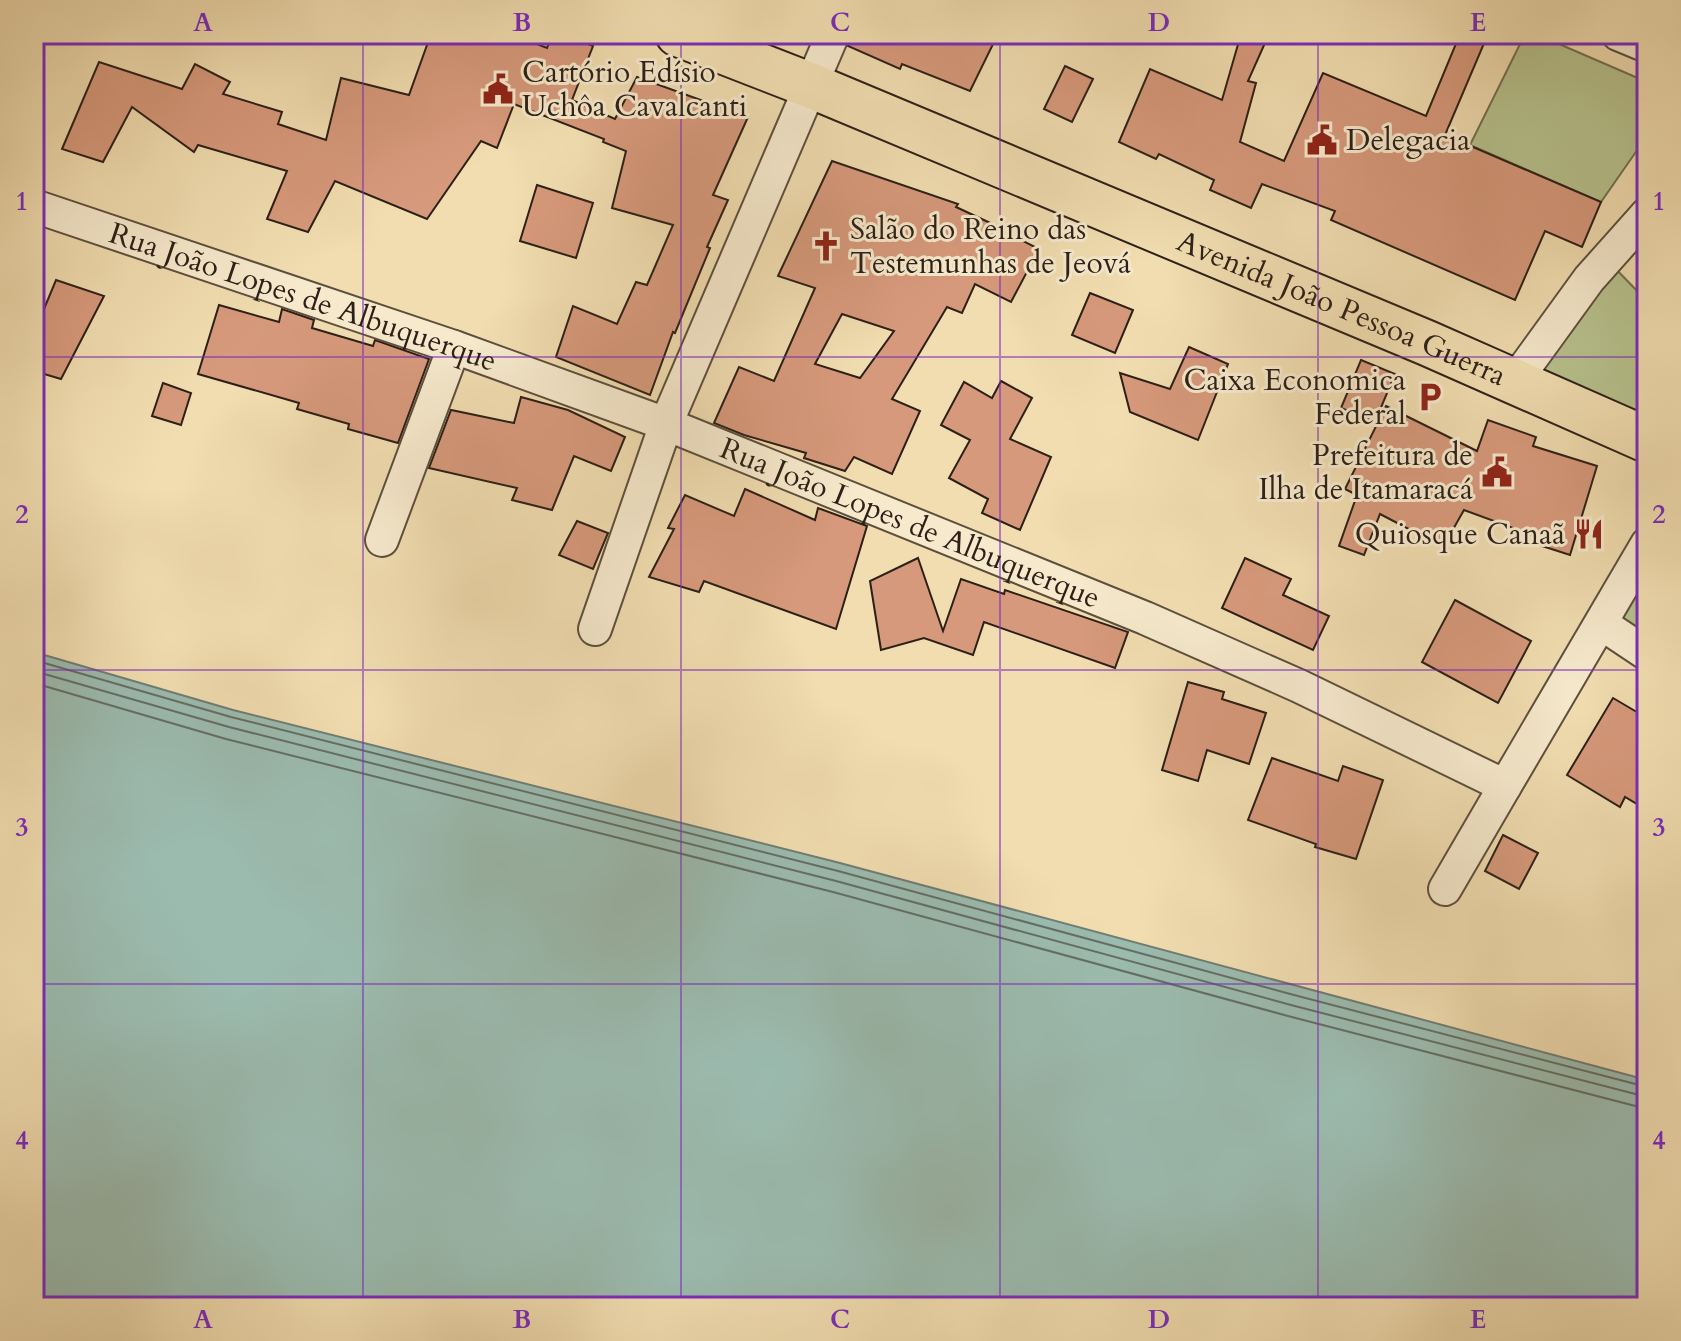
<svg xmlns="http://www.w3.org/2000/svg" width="1681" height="1341" viewBox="0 0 1681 1341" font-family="Cardo,serif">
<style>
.green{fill:#b7c28d;stroke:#727152;stroke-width:2}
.water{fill:#9bbbaf;stroke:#6f7d73;stroke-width:2}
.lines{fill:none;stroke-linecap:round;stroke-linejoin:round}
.shore{stroke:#646e64;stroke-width:2}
.building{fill:#d6997b;stroke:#2c2018;stroke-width:2;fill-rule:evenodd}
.street-casing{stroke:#5d4f3e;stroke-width:36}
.primary-casing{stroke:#2c2018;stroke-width:48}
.street{stroke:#f6e9cc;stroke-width:32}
.primary{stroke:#f1ddb0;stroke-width:44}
.grid{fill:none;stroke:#7b2cbf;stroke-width:2;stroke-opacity:0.55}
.labels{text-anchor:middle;stroke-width:6;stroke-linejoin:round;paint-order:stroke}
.poi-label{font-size:30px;fill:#2c2018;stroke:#f6e9cc;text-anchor:start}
.street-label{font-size:30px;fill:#2c2018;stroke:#f6e9cc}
.neatline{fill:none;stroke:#7b2cbf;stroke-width:3}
.grid-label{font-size:26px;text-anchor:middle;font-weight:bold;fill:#7b2cbf}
</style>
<rect width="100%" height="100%" fill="#f1ddb0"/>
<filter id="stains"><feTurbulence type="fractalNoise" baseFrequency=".0025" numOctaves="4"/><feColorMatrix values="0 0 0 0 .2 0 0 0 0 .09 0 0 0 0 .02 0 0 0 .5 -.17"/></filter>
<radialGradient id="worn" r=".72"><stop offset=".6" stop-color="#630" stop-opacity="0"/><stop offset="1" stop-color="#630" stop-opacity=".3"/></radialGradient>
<g class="green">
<polygon points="1525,34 1536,34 1647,82 1647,136 1601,202 1470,145"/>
<polygon points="1606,259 1647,301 1647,417 1531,374"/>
<polygon points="1647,563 1647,641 1614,622"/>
</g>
<polygon class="water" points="34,652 233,710 840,863 1647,1080 1647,1307 34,1307"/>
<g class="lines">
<g class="shore">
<polyline points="34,660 231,717 838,871 1294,995 1647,1087"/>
<polyline points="34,671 229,727 836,881 1291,1005 1647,1097"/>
<polyline points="34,683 226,739 833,892 1288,1016 1647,1109"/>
</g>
</g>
<g class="building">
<polygon points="431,34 511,34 547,48 552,34 564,34 593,46 572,100 615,119 637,77 748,117 713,195 728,200 707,247 710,248 675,333 673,332 650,395 556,357 573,306 617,324 636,282 647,285 673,225 612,208 626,151 603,142 604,139 514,104 497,148 481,141 427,219 335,181 308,232 267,219 287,171 198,145 194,152 132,107 103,162 62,149 99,62 182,89 195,64 230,82 223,94 282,112 278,124 326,140 341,78 409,95"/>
<polygon points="852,34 998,34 970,91 902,64 900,69 848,46"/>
<polygon points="1241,34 1269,34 1248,81 1256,83 1240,142 1284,161 1323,73 1426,116 1460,34 1488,34 1445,135 1601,202 1582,247 1545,231 1515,300 1331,220 1335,211 1262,184 1251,208 1210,190 1214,180 1159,154 1156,159 1119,142 1150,69 1222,100"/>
<polygon points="1065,66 1093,79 1072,122 1044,109"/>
<path d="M832,161L958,204L956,207L1001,228V230L1039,249L1011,302L975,284L962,313L947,307L892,399L920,411L892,474L854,457L845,471L804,458L806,453L744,435L714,423L739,367L774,381L815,288L778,276ZM842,314L894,331L860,378L815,364Z"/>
<polygon points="537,185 593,203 576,258 520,241"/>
<polygon points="56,280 104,296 61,379 34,371 34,333"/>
<polygon points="1090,293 1133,310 1115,353 1072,335"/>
<polygon points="219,305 279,322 282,309 314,320 312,328 373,346 375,340 429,359 398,443 348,429 349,424 297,409 299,403 198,374"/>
<polygon points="1189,347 1228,364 1198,440 1130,412 1120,373 1170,389"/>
<polygon points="1361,360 1395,374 1375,422 1341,408"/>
<polygon points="1001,381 1032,398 1010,439 1051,457 1020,530 982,513 988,499 949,478 970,440 941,425 964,382 992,398"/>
<polygon points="163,383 191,393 181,425 152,416"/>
<polygon points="521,397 568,410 625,437 611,471 574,456 552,510 512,500 517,488 429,468 451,410 514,423"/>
<polygon points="1386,406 1477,451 1488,420 1536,437 1533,446 1597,466 1570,555 1533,543 1535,536 1464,510 1443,547 1380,514 1364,555 1339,546 1357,495 1345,489"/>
<polygon points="745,489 815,520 818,508 867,526 836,629 704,581 699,592 649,577 674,529 668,528 685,495 734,516"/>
<polygon points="577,521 608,533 593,569 559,555"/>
<polygon points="918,558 943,631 961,579 1004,594 1005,590 1128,632 1115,668 984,622 973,655 924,638 881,650 870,581"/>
<polygon points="1245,558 1291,579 1283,595 1329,616 1313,650 1222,608"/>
<polygon points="1455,600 1531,641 1498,703 1422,662"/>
<polygon points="1188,682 1224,692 1222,699 1266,713 1249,764 1207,750 1198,781 1162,770"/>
<polygon points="1613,698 1647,718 1647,810 1625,797 1620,807 1567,775"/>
<polygon points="1272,758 1338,781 1343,766 1383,780 1356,859 1315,847 1316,844 1248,820"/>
<polygon points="1503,835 1538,853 1519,889 1485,871"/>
</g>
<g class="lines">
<g class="street-casing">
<g id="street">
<polyline points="1618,34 1647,46"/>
<path id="s1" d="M34,206L454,347L666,424L1145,618L1299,686L1505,786L1647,544"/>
<polyline points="1515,381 1589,279 1647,214"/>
<polyline points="382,540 454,347"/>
<polyline points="1602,624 1647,654"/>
<polyline points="595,629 666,424 833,34"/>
<polyline points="1445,889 1505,786"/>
</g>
</g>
<g class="primary-casing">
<g id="primary">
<path id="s2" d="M678,34L812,86L1427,343L1647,440"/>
</g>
</g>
<use href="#street" class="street"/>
<use href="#primary" class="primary"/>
</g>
<path class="grid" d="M363,34V1307M681,34V1307M1000,34V1307M1318,34V1307M34,357H1647M34,670H1647M34,984H1647"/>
<defs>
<g id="civic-bare" transform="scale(2.4)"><path d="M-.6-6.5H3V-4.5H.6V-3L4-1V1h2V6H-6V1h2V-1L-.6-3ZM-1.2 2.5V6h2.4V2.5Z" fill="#8f2418" stroke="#f6e9cc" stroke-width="2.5" paint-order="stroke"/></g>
<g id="church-bare" transform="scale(2.4)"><path d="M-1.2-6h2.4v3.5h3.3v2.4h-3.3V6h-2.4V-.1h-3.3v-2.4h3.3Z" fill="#8f2418" stroke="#f6e9cc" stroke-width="2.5" paint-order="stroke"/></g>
<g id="parking-bare" transform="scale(2.4)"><path d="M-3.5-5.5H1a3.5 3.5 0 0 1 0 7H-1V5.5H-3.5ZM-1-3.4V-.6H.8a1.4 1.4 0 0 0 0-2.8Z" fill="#8f2418" stroke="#f6e9cc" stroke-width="2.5" paint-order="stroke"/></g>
<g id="restaurant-bare" transform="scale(2.4)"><path d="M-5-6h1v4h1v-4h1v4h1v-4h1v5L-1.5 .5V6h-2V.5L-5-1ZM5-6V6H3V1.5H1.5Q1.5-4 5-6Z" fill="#8f2418" stroke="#f6e9cc" stroke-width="2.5" paint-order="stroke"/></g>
</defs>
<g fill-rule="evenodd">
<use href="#civic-bare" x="498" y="89"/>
<use href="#civic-bare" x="1322" y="140"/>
<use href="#church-bare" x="826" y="246"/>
<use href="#parking-bare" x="1430" y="397"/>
<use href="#civic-bare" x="1497" y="472"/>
<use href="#restaurant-bare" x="1589" y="534"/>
</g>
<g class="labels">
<g class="poi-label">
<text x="522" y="82">Cartório Edísio<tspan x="522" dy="34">Uchôa Cavalcanti</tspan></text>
<text x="1346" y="150">Delegacia</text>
<text x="850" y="239">Salão do Reino das<tspan x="850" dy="34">Testemunhas de Jeová</tspan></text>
<text x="1406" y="390" text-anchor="end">Caixa Economica<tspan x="1406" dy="34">Federal</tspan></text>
<text x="1473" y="465" text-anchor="end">Prefeitura de<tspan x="1473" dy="34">Ilha de Itamaracá</tspan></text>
<text x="1565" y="544" text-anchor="end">Quiosque Canaã</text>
</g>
<g class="street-label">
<text dy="10" stroke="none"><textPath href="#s1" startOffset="284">Rua João Lopes de Albuquerque</textPath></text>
<text dy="10" stroke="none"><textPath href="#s2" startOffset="718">Avenida João Pessoa Guerra</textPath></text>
<text dy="10" stroke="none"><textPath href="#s1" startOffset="932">Rua João Lopes de Albuquerque</textPath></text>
</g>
</g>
<rect width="1681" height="1341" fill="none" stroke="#f1ddb0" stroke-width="88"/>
<rect x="44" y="44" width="1593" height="1253" class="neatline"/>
<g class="grid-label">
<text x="203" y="31">A</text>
<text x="522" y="31">B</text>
<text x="840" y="31">C</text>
<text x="1159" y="31">D</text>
<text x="1478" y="31">E</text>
<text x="22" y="210">1</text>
<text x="1659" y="210">1</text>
<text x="22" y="523">2</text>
<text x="1659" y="523">2</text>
<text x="22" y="836">3</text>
<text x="1659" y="836">3</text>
<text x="22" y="1149">4</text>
<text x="1659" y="1149">4</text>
<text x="203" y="1328">A</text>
<text x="522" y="1328">B</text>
<text x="840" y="1328">C</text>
<text x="1159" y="1328">D</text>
<text x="1478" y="1328">E</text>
</g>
<rect width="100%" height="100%" filter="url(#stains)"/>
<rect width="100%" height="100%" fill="url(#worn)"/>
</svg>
